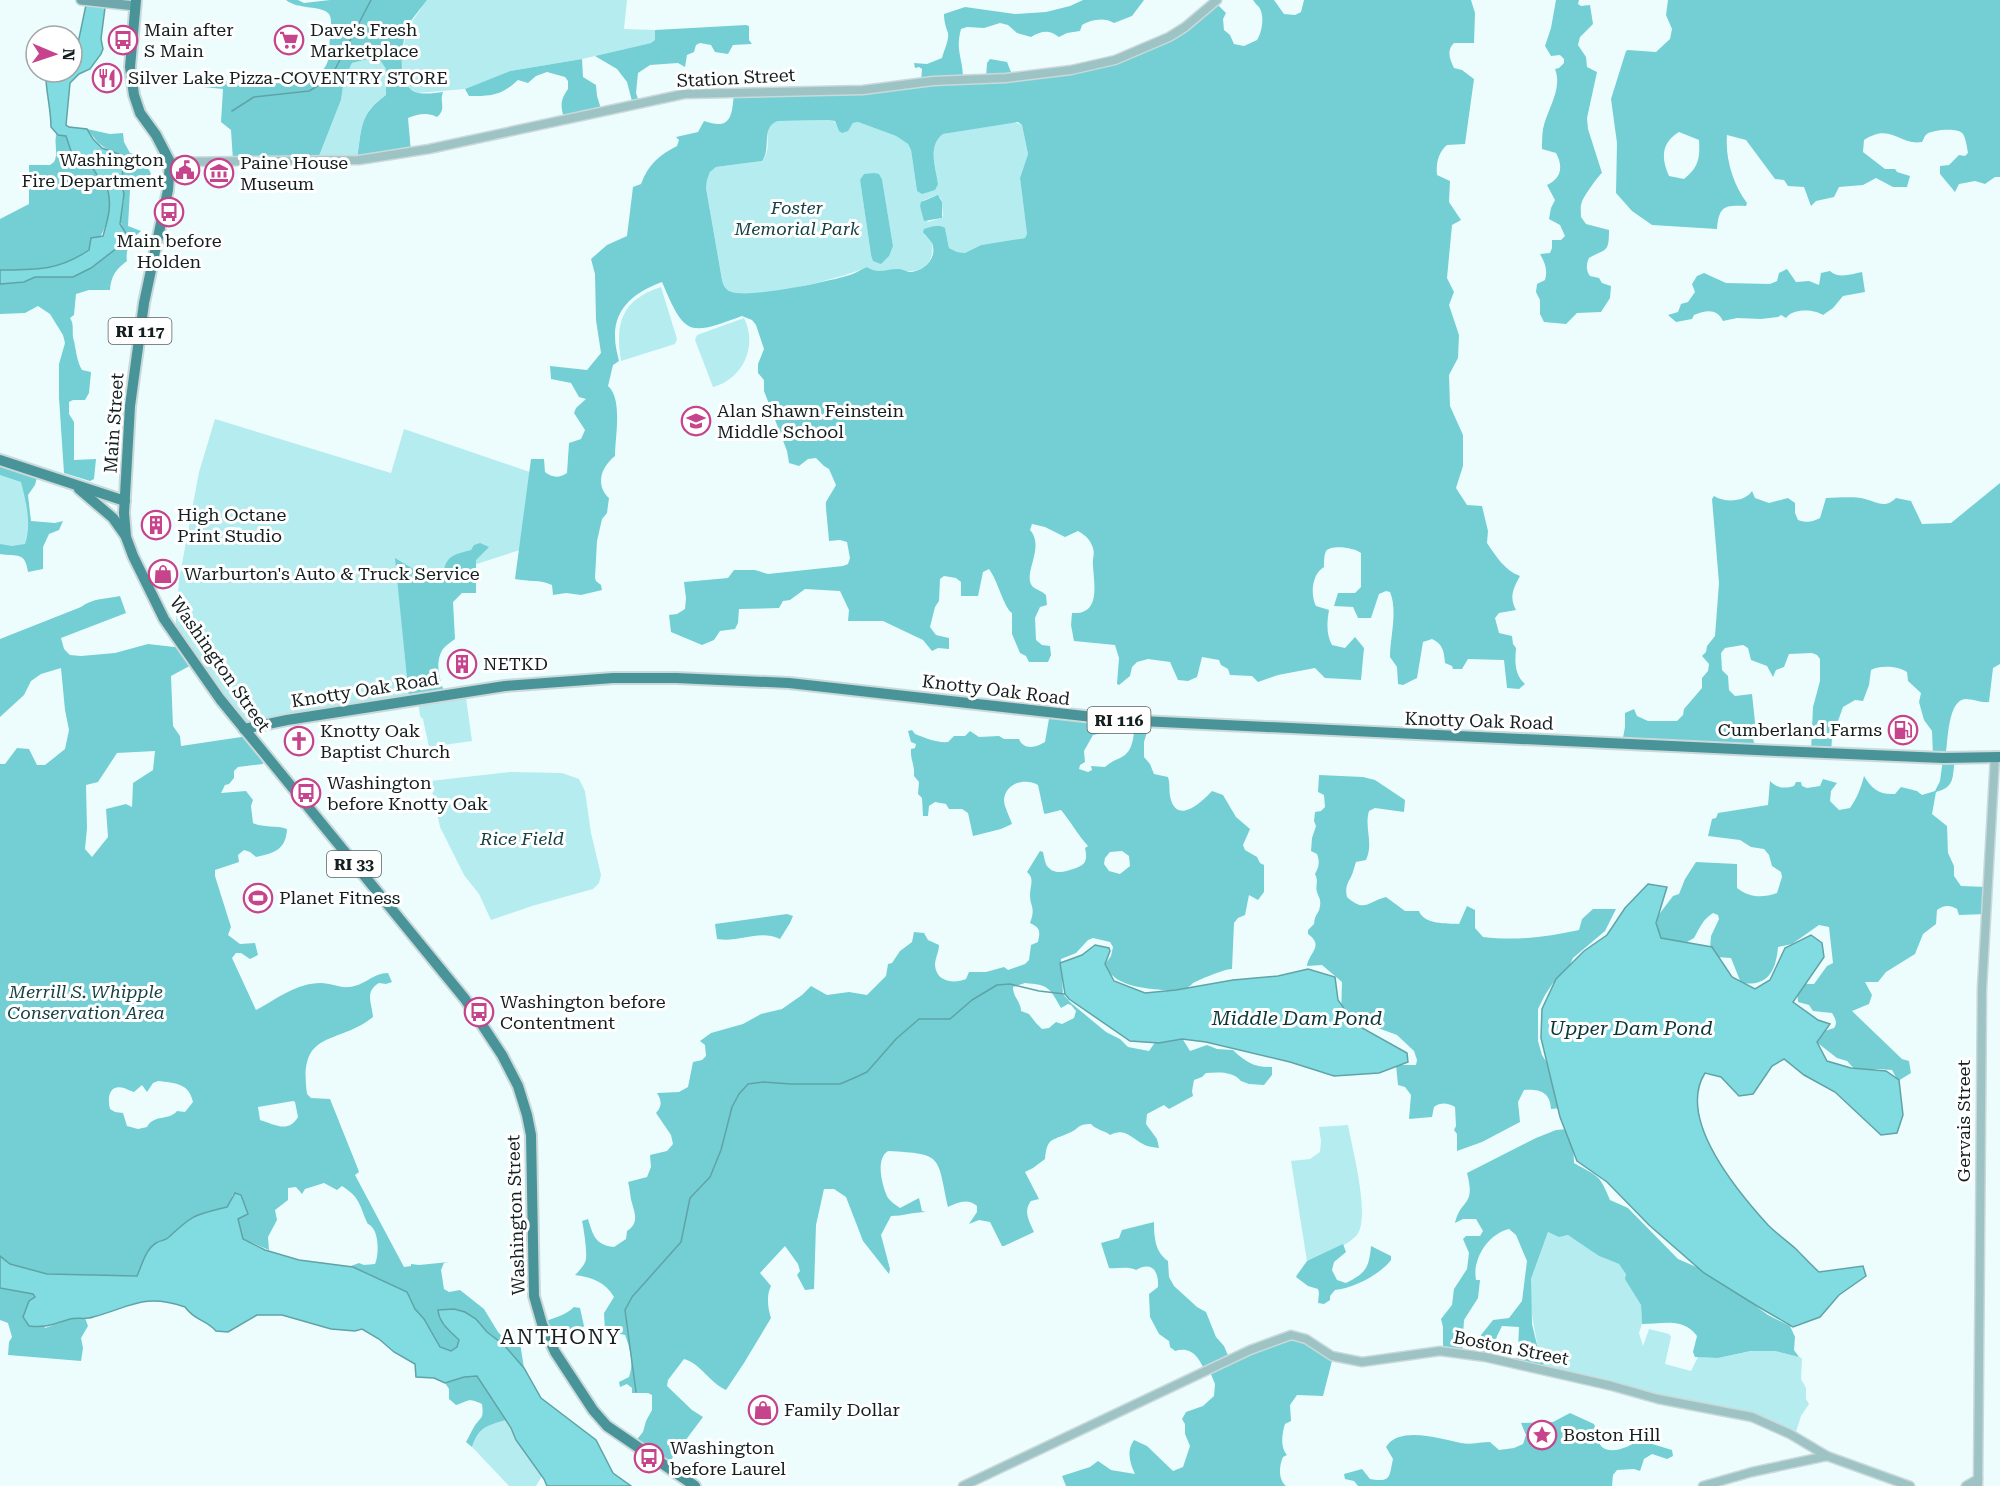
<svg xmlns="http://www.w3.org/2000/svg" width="2000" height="1486" viewBox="0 0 2000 1486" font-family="'Roboto Serif',serif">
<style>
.green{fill:#b5ecef;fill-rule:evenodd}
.forest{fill:#73cfd4;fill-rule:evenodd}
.water{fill:#80dce1;stroke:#60a3a7;stroke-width:1.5}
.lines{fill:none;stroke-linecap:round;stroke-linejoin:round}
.stream{stroke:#60a3a7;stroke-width:1.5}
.tertiary-casing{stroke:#cad9da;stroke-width:11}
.secondary-casing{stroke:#cad9da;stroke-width:12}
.primary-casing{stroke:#cad9da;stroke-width:14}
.tertiary{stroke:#9ec3c5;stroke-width:8}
.secondary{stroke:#6fa8ac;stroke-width:9}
.primary{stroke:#499499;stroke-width:10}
.labels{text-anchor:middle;stroke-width:6;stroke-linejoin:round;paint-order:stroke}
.shield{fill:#fff;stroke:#5b6262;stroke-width:1.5}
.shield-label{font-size:16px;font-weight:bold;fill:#151f1f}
.poi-label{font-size:18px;fill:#151f1f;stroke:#fff;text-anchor:start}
.street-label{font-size:18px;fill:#151f1f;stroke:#fff}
.park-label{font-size:18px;font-style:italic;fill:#164244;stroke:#fff}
.water-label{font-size:20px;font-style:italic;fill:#093739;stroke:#fff}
.quarter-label{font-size:21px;letter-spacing:1.5px;fill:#151f1f;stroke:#fff}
</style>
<rect width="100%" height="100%" fill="#edfdfe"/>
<g class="green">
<polygon points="427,0 627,0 624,29 655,30 656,40 651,43 582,59 510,71 465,89 417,93 409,88 404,79 401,57 408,27"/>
<path d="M368,59L380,60L386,69V95C360,111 361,131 357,159L330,161L319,156L341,100L344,80L352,63Z"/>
<path d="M828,120L834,121L837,126L850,127L853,123L858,122L896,136L908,144L911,150L917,191L938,184C936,168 927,146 943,134L1014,122L1022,125L1028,154L1020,178L1027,234L1025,238L981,245L965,253L957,252L949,248L945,228L924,235L931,240C936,256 928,271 910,271C906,272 901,269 896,270C884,270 878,274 867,267C846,277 748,303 729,291C723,287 722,281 721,274L706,188L707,180L710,172L716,167L762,161C764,158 766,155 767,151C770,139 762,126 778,121ZM879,174L882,179L893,246L871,255L860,180ZM935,196L941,198L943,215L942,218L928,222L920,206L924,200Z"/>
<path d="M661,287L677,339L675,344L621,361C615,323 621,300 661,287Z"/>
<path d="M744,318C758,346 743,379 713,387L695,340L697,335Z"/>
<polygon points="215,419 391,473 404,429 530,472 520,550 427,580 396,560 409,700 244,729 175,633 179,580 199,472"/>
<polygon points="0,470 25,478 33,548 0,552"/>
<polygon points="465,691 472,741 429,747 423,719 420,716 418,699"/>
<polygon points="510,772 562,773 579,779 585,791 591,833 601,875 599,883 593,889 532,906 491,920 479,894 464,875 440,827 430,781"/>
<path d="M1348,1125C1352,1147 1371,1219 1357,1235C1347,1246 1321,1257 1307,1261L1291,1161L1310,1159L1320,1152L1321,1141L1319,1127Z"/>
<polygon points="1548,1232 1562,1236 1568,1235 1576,1239 1599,1256 1619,1264 1624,1268 1641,1305 1642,1324 1639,1333 1643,1346 1649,1329 1669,1334 1671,1337 1665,1364 1691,1371 1698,1357 1718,1358 1752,1351 1775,1351 1800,1357 1802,1359 1801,1379 1806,1388 1806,1399 1809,1404 1801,1416 1795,1435 1753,1418 1542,1370 1531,1310 1531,1279"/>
<path d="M506,1420L516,1440L542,1476L536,1486H509L472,1447C479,1427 486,1426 506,1420Z"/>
</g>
<g class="forest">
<path d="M286,0H298L304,3L330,0H427C421,9 412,17 408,27C401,42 396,84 415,92C423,95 435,93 443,92C439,102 447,109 437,117C427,112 419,114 408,118L411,152L357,159C362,128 359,114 386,95V69L380,60L368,59L352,63L344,80L341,100L319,156L330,161H233L231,130L221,122L223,89L194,86L196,81L201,80L297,84C309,83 325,73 328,60C330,53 329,45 330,37C330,30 333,20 329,14C322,5 298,10 286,0Z"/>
<path d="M1083,0H1144L1132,16L1114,23C1105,17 1091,19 1082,25L1080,31L1067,33L1059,37C1049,29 1041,31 1031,37L1017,33L1008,25L1000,23L984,28L967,27L961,29C955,51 963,58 963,78H986L987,63L990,59L1007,62L1013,77L1073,71L1168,39L1214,1L1226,13L1223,19L1224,30L1230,35L1234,44L1244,46L1257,40C1262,33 1265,15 1259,7C1257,5 1255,3 1253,0H1274L1284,14L1295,15L1301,12L1304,0H1471L1475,13L1474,43H1454C1446,51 1450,59 1454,68L1462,70L1474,79L1465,144L1447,145C1438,153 1436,163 1437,175L1450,181L1449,202L1461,220L1452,225L1447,278L1454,292L1449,305L1459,335L1458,358L1449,375L1450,406L1463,435V466L1456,488L1467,505L1482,506L1488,531L1487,543C1496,556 1504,570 1520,576C1513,589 1509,597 1516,610L1499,613L1495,618L1499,633L1512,636L1513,644L1516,648C1515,661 1514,674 1525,684L1519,689L1507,688L1504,660L1468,659L1462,669H1453L1452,666L1445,663C1444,651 1443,644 1432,639L1423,642L1417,678L1403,685L1398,684L1397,667L1390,657C1390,637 1398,611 1390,592L1386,591L1379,594L1371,618H1358L1353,607L1334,606L1338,593H1355L1361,587V553C1355,548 1332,544 1326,551C1324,555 1324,562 1324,567C1312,574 1310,594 1316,606L1329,610C1327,622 1326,634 1332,645L1345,648L1355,637L1364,648L1361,680L1325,678L1315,668L1278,675L1258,682L1252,676L1230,675L1228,669L1221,665L1219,660L1202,657L1197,677L1188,681L1178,680L1170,662L1148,659L1137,662L1132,667L1130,676L1119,685L1117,684L1119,658L1115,645L1074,641L1071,625L1072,613C1101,615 1094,584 1093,566C1092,560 1095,554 1093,548C1090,539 1086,536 1078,531L1065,537L1045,527L1032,524L1030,530C1046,548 1021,575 1033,587C1037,590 1042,591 1046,595L1047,605L1040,607L1035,618L1036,640L1042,645L1050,646L1051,655L1048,662H1029L1026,656L1020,653L1012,634V613C1004,608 998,581 989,569L983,572L978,596H961V582L956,578L944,576L940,579L939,601L935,607L930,627L936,635L949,638V649L938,648L932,651L923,640L883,621H848L849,610L840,591L805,589L790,600L783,601L779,608L739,609L738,623L735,629L720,631L714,640L702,645L671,632L669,615L677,614L685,609L686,598L684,582L728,578L734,570H755L768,574L843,566L848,564L850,558L847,542L840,540L829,541C829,536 825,504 826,502C829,496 833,491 836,485L829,469L824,466L816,458L808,459L799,466L789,463L787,451L764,391V380L758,373V364L764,349L756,325L752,320L742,316C688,336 685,336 662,282C637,291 614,307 615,337C615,345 617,353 619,361L613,365L608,386C623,399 615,437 615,456C601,467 595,485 609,498L607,513L602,519L597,541L595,578L596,581L601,585L602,590L581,595L566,593L553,595L552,585C540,579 528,582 515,579L531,459H544L545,472C552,478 560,478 567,473L569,443L581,439L585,430L574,413L576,408L586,399L579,397L571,383L551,379L550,366L587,370L601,353L596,320L595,274L591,259L607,245L627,236L633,187L641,184C648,165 659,155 677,146L679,140L676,137L698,132L704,121C732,131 732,115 734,92L848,90L921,82L922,69L919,67L915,68L914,63L927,64L942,58C944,50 949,41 948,33C946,27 944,22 944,14L965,7L1015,14L1046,12L1070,6ZM828,120L835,121L839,131L842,133L848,131L853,123L858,122L896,136L908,144L911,150L917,191L922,194L935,190L938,184C936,168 927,146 943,134L1018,122L1022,125L1028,154L1020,178L1027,234L1025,238L981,245L965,253L957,252L949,248L945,228C939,224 930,227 924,229L923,232C925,236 930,239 932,243C938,258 924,272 909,272C906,271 903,270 900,269C887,268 879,275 867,267C862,269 856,273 850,275C831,281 744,300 729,291C723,287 722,281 721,274L706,188L707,180L710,172L716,167L762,161C772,148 760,127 778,121Z"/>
<path d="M1556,0H1579L1578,4L1581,6L1590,5L1593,24L1580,37L1578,45L1586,57L1587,67L1597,72L1587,118L1588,129L1602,173C1599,175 1583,197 1582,202C1580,206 1581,212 1581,217L1586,224L1609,230C1609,254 1606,248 1589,258C1586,264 1586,271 1590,276L1599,278L1602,283L1611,286L1610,298L1601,312L1577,313L1566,324L1544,322L1540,314V300L1536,292L1537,284L1545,280C1548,270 1545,263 1540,254L1550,253L1552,248V240H1561L1565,236L1560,225L1549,219L1551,208L1555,200L1547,185C1562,178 1563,166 1556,153L1542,149C1542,143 1542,136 1543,129C1547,109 1563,90 1555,69L1559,68L1564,63V59L1560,55L1551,56L1545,46L1551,28Z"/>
<path d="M1668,0H2000V177H1995L1985,184L1975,181L1959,184L1955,192L1940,174V166L1949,165L1959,155L1965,156L1968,153C1967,147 1966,139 1963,134C1958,127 1932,130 1927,134C1924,136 1924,139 1922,142C1899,146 1892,122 1864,140L1863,152L1885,169H1895L1897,172L1910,176L1907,187H1893L1876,178L1863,185L1839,187L1834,197L1816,201L1811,206L1804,187L1788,186L1784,180L1775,179L1746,140L1727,135C1725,158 1733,184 1747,203L1746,206C1724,205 1719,206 1717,229L1652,225L1632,211L1616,193L1617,143L1611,99L1626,51L1628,50L1656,52L1670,39L1672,29L1666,15ZM1679,132L1699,140C1700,158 1699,167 1684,179L1669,176C1661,158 1661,143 1679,132Z"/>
<polygon points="746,25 749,26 749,40 752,44 733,45 728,54 715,52 711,45 700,43 696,45 694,52 687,55 685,67 678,63 650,65 638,73 636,93 640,105 633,105 627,82 617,69 595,56 651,43 655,40 655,30"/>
<path d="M582,59L583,77L596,85L597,96L602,112L565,120C560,107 560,100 568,89V81L565,77L547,72L536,76L528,83L518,80C501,96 490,96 469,96L465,89L510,71Z"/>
<path d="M87,129L110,134L123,133L124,142L130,153L137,155C141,163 148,165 151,174C145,181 136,183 130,190L128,226L141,231C131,239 125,249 127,261C116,269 111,276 110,290H89L76,294L74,315L70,318C75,325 71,333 74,341C76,350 77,362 82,370L91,372L89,393L85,400H73L69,402V414L74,422V460L96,459L94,479L90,481L64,473L59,398V364L65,343L63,335L50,314L38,306L25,313L0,314V284L24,282L35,277H73L91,268L117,248L127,235C114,218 125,210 124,193C122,178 124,169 119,154C100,147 99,144 87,129Z"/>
<path d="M57,133L66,136C72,144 78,155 85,162C87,164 91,164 93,166C97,171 103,180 106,185C112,196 110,210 107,221C93,269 42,270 0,270V219L29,204V165H50L54,162C59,153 53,142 57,133Z"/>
<polygon points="874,173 879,174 882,179 893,246 889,256 881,264 873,261 871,255 860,180 864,174"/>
<polygon points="938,195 942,202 942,218 924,221 920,206 921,202"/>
<path d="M1787,269L1796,282L1809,281L1819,285L1821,273L1830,271C1838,279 1852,274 1862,272L1865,292L1843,296L1833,308L1823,315C1814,309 1793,308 1786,318L1781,315L1778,317L1761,319L1737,318L1723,321C1717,308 1706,310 1694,315L1692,319L1676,322L1668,315L1678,312L1681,304L1688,302L1695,292L1692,284L1697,276L1704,273L1726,283L1770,284L1777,281L1779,273Z"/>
<path d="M0,460L38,473L35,485L28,495L31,521L55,523L63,521L59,530L49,534L43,547V569L28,572C25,551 17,557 0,554V544L12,546L25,544C32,524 26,502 21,482L0,475Z"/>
<path d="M2000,483V664L1993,668L1989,702C1981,703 1974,699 1965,699C1948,701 1948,739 1946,752L1947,758L1955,759C1952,776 1956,787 1936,792L1932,814L1947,826L1948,853L1954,866V876L1961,886L1987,887L1986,914L1959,915L1957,909C1950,905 1944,905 1937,910L1936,924L1923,934L1915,954L1886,972L1878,982H1865L1872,995L1869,1004L1852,1011L1902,1059L1909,1061L1911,1073L1898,1081L1892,1070L1877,1069L1858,1073L1847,1061L1837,1058L1815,1041L1818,1033L1834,1028C1838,1023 1835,1018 1832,1013L1813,1011L1809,1005L1798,1002L1797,990L1806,984H1814L1827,966L1833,963L1829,927L1819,925L1792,944L1778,947C1776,971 1768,987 1741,983L1731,958L1716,957L1710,948L1711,936L1719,919L1718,915L1713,913C1702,920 1700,928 1694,938L1687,942L1657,939V917L1673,896L1679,894L1685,879L1696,862L1737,864V888C1750,898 1762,898 1777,893L1782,877L1781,872L1772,866L1769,855L1764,849L1751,847L1740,840L1708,836L1712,819L1716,818L1718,813L1768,805L1770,781C1777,788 1784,789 1794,786L1796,782H1801L1802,786L1807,788L1820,786L1823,779L1837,783L1831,791L1830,801L1839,810L1850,808C1857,798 1861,788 1864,776C1872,789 1879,795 1895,794L1901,787L1917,791L1922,795L1935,791L1940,781L1943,759L1933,757L1932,731L1924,720L1919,702L1921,693L1908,681L1907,672C1898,666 1880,665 1871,670L1869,685L1863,701L1855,700L1843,707L1832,738L1831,753L1811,751L1813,707L1820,681V659L1817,655L1812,653L1789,654L1784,667L1776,670L1773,677L1767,666L1751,660L1748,648L1743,645L1725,648L1721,653L1722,670L1728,676L1729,690L1735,696L1752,694L1755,722L1753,739L1757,751L1622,743L1625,727V713L1634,709L1637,716L1648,721H1677L1683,715L1684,709L1702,688V678L1708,671L1709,664L1702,656L1706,652L1707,646L1715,636L1719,583L1712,499L1714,496C1725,503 1745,502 1752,491L1755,498L1769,503L1788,498L1795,503V513L1798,520C1806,523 1813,522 1820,518L1826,498C1838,498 1853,496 1865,499C1877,502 1885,509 1896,498L1911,501L1922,524L1951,523Z"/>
<path d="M480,543L489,547L476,560V593H462L453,602L455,639C451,642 446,645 443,649C434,662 440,681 445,694L409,699L395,558L420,573L444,570C447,554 458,554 471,550L474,545Z"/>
<path d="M120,596L126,613L61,638L64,649L70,655L81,656L115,653L148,644L183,648L195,663L171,676L173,726L180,736L181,746L248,736L260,750L263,764L238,767L234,771V778L229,784L225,785L221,793L246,791L253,800L251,806L253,823C262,828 276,825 287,829C286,850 274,853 256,857L250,852L244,850L238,855L239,862L215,870V876L231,927L228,935L240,944L255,943L258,955L250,959L241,953H236L232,958L256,1010C277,999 296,983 321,983C330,983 340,988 349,987C364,986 373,973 388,973L392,982L386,984L379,983C364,992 372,1003 373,1017C337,1046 298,1028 307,1094L311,1098L330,1099L358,1169L359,1172L355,1175L404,1267L411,1266V1264L419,1265L449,1262L444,1263L441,1270L444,1289L449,1292L460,1290L484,1309L498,1332L507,1342L520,1343L524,1368C516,1361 511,1354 505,1347C500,1341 492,1337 487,1332C468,1313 467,1309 439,1310L444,1325L459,1340L457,1347L451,1352L440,1347L424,1319L415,1309L407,1292L351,1266L359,1263L364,1265L375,1264C379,1255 379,1235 372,1227C367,1222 369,1227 366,1220C359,1203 359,1197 342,1186L337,1190L324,1183L305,1189L302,1194L296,1187L288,1188V1200L275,1210L277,1220L268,1237L269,1250L243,1239L238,1219L242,1215L233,1194L228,1207C196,1215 193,1214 169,1237C165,1241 161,1240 156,1243C145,1250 142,1265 137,1276L47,1274L10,1264L0,1256V764H5L17,748L29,749L37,765H45L65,749L69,730L65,710L61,668L41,674L31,681L24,695L0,717V639L81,607C93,598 106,599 120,596ZM155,751L153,770L133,783L132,807L126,804L106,809L108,837L92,857L85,849L87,828L86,785L98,782L117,753ZM158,1081C175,1083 189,1083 193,1102L185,1112L177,1111C169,1121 154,1114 147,1127L138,1129L127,1126L123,1113L115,1112L110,1109C107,1098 109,1084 124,1088C127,1089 130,1091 134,1092L142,1085L147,1092L153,1083ZM293,1101L295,1102L298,1117C288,1134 274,1124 260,1120L258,1107Z"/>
<path d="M1050,713L1106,719L1105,732L1093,735L1084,751L1085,762L1080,765L1079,769L1088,772L1092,770L1091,766L1105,767C1114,759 1119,760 1126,754C1134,747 1134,731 1135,721L1150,722L1144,742V757L1150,764L1154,774L1168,777C1170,783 1169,789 1170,796C1176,826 1201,803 1212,791L1223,795L1236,817L1250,829L1243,845L1245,850L1257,857L1260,863L1264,865V892L1258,900L1249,895L1245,915L1238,918L1234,923L1232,969C1227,968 1198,980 1193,983C1190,986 1185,990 1181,991C1176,993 1167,990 1162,990C1143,988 1112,986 1105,964L1111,956L1113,947L1110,942L1093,938L1088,940L1076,953L1061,959L1063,994L1071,1003L1106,1032L1120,1039L1128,1047L1149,1051L1156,1041L1182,1038L1190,1051L1207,1045L1217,1049L1233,1050C1245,1062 1256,1068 1272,1067V1075L1264,1085L1249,1084L1241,1081C1233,1071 1218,1072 1206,1073L1202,1077L1194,1080L1192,1091L1193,1096L1169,1109L1164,1105L1147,1114L1146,1124L1157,1139L1159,1148C1154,1147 1147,1147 1143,1144C1131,1138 1125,1127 1110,1135C1104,1130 1096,1130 1091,1124C1077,1124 1079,1129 1069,1133C1052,1141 1047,1137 1045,1159L1033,1168L1025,1172L1039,1199L1031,1201C1023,1211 1029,1221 1034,1232L1004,1246H1002L990,1222L979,1220L969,1224L977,1212V1206C968,1198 958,1202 948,1207C937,1155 943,1154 888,1151C875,1159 882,1186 888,1198C891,1202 896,1205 900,1208L919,1198L922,1211L926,1212C913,1212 903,1216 891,1216L881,1235L890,1269L889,1274L863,1241L846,1197L834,1189H824L816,1225L814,1289L805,1290L797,1275L800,1271L798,1264L785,1246L760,1273L771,1286C766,1295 768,1309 771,1318L744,1363L726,1390C710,1383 700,1363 684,1359L668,1380L667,1386L692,1410L703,1417L667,1465L633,1444L643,1432L646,1421L652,1410V1395L648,1393H632V1388L627,1384L620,1387L619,1382L629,1377C634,1364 630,1348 625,1335L616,1333L611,1335L605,1332L604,1313L614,1297C605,1282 592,1277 575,1275C579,1271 585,1265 586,1259C587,1251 584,1230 582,1221L588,1219C593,1235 595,1245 614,1247L626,1239L627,1231C639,1223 635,1214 632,1203C630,1197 630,1188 628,1182L647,1177L651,1167L650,1155L667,1151L673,1144L671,1135L656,1113C662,1106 662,1101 657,1093L679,1092L688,1087L693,1062L702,1060L706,1056L705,1045L700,1041L711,1033L743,1024L761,1014L782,1009L802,995L811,986L827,995L849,992L867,995L886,976L888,964L892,963L900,951L912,942L914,932L924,933L928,940L939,945C939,952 935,958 935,965C936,982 954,984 966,979L969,972H986L1004,967L1008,970L1025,964L1029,960L1031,945L1038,942C1040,932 1041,928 1030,923C1036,907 1030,907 1030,895C1030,885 1035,879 1027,872L1040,851L1043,852C1044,856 1045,863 1047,866C1054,875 1065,872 1073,869C1085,865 1088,862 1085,848L1088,846C1078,835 1071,822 1061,810L1045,814L1044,813L1038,785C1024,777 1005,784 1004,800C1004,807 1010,817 1012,824L1001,829L973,836L968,813L962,809H949L946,804L935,802L929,806L928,816H923L922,798L918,794L919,782L914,776C915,765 910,759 911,749L915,748L916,744L911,742L908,731L912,730L915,734C926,738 936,743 948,742L954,736H965L970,731L979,737L999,736L1004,739H1019C1024,751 1037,747 1045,742ZM1122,851L1129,856L1130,866L1120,874L1109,871L1104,864L1105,858L1110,852ZM1025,983C1049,985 1049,987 1061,1008L1068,1004L1071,1005L1076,1011L1074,1018L1062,1024L1056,1022L1049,1028L1042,1029L1036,1023L1029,1014L1021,1011C1021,1002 1013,997 1013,987Z"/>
<path d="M1319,775L1363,777L1375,780L1405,800L1404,812L1375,808L1369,811C1364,828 1374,843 1366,860L1356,862C1355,865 1354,868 1353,872C1350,881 1344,885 1347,897C1365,913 1367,902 1386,897L1405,911H1419C1424,925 1447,923 1459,924L1467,906L1475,910V928L1483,937C1516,941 1547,937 1579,930L1582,919L1593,909H1616L1605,931L1573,958L1567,971L1553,983L1545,995L1538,1009V1041L1542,1055L1554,1074L1561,1108L1551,1109C1550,1092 1540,1089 1524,1090L1518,1102L1520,1122L1482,1142L1457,1151V1134L1454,1130L1456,1126L1455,1107C1448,1103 1441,1102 1434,1107L1432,1117L1409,1119L1411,1095L1405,1087L1398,1085L1396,1065H1416L1417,1060L1414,1051L1397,1035L1378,1028L1372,1020L1359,1022L1341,1015L1342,982L1322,965L1307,966C1308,954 1325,946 1308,934V930L1314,924C1315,913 1319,914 1320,906C1321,899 1319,898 1317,892C1315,886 1319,881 1315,874C1319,867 1320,862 1317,854L1311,851L1312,838L1316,826L1314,821L1315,812L1321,811L1325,807L1324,795L1318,792Z"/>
<path d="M787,914L793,916L790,923L780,939C759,929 739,943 717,939L715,924Z"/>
<path d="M1568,1129L1573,1140L1574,1163C1598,1177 1599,1173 1610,1200L1628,1208L1678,1259L1710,1273L1768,1315L1790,1326L1795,1337L1794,1350L1799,1357L1775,1351H1751L1718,1358L1695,1357L1693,1352L1697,1336C1683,1317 1662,1324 1642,1324L1641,1305L1625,1279L1626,1274L1619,1264L1599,1256L1568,1235L1559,1237L1548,1232L1531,1279L1532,1324L1539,1353L1545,1359L1542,1369L1514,1363L1518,1350L1519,1327L1502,1326L1497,1336L1491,1358L1480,1356L1481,1335L1493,1320L1509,1318L1522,1301L1527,1261L1516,1235L1509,1229C1488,1234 1472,1259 1476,1280H1480L1478,1298L1464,1320L1462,1353L1443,1351V1327L1441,1319L1452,1305L1454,1289L1467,1269L1469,1253L1463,1239L1466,1236H1480L1483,1231L1476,1219H1463L1455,1223C1461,1198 1476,1207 1467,1173L1536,1138L1556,1130Z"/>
<path d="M1154,1222C1154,1237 1155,1252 1168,1261L1169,1277L1174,1286L1197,1307L1206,1312L1216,1337L1224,1346L1230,1360L1291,1336L1333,1357L1323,1396L1297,1395L1290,1405L1291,1421L1285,1424C1282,1433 1280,1447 1287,1455L1283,1457C1279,1466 1278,1479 1286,1486H1066L1062,1476L1090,1467L1098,1461L1111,1470L1135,1474C1130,1463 1126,1451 1134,1440L1147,1446L1173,1471L1183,1467L1190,1446L1185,1434V1424L1182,1419L1186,1412L1203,1406L1214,1396L1215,1384L1210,1372L1205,1371C1199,1358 1192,1346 1175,1351L1170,1347L1169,1341L1159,1334L1150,1317L1149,1294L1158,1287C1159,1271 1152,1261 1136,1270C1127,1266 1118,1269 1109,1268L1101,1243L1119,1238L1122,1230Z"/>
<path d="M1343,1244L1346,1252L1334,1262L1332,1270L1337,1280L1346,1283C1366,1273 1369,1268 1371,1246L1391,1256V1260C1381,1274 1352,1289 1335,1290L1330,1296V1300L1324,1304L1318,1303L1319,1293L1318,1289L1308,1286L1296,1277L1297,1275L1307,1261Z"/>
<polygon points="0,1288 33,1294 45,1328 74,1318 85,1318 88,1326 81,1338 83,1348 81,1361 8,1355 9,1342 12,1337 8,1323 0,1320"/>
<path d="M574,1307L580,1308L584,1326L567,1340L554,1345L542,1323C554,1317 565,1316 574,1307Z"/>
<path d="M477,1376L506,1420C486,1426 479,1427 472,1447L466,1442C469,1437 471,1432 474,1427C481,1416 484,1420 482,1404C467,1397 469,1401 456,1405L449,1399V1389L445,1383L464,1377Z"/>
<path d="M1570,1413L1594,1424C1597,1430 1597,1443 1602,1447C1612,1455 1631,1446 1639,1440L1672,1450L1673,1456L1667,1459L1652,1454L1644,1459L1640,1471L1634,1469L1617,1470L1613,1475L1612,1486H1358L1354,1481L1345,1479L1344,1474L1362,1469L1370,1479C1392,1483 1389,1476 1393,1459L1386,1447C1399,1425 1442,1439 1461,1443C1470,1445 1481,1442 1490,1442L1499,1450L1514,1448L1523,1444L1526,1435L1521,1423L1553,1422Z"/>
</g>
<g class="water">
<path d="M87,0H106L101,39L103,49L101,54L90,69L79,74L70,83L66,125L69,127L87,129L93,139L102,148L119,154L123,162L122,186L124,194L120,224L127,235L117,248L91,268L73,277H35L24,282L0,284V270C35,270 58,271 89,250L91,238L103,236C108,219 113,203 106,185L101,184C95,169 91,162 74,160L66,136L58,135L51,127C51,111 47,96 46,80L54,72H72Z"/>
<path d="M1648,884L1667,887L1656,923L1661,938L1712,947L1732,977L1755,989L1770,980L1785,948L1811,935L1822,943L1824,957L1793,1002L1818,1020L1830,1024L1817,1042L1827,1061L1851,1068L1886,1071L1899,1080L1903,1115L1897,1133L1881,1135L1835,1092L1804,1075L1784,1059L1772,1066L1753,1094L1739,1096L1721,1077L1705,1073C1676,1119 1738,1192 1768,1225C1777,1234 1787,1241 1796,1249C1804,1257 1811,1265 1819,1272L1863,1266L1866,1276L1839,1295L1820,1317L1793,1327L1757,1306L1704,1273L1649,1225L1607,1182L1577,1161L1560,1117L1541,1038L1542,1009L1556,979L1584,951L1607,935L1625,908Z"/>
<polygon points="1095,945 1109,948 1110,951 1105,964 1114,981 1145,993 1176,990 1233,980 1278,976 1308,969 1335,977 1338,1000 1355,1024 1407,1053 1408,1062 1379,1073 1334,1076 1290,1062 1206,1042 1182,1039 1159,1043 1130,1041 1069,999 1065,994 1060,963 1082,955"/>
<path d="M235,1193L241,1195L248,1214L238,1219L243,1239L265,1250L299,1260L353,1267L407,1292L415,1309L424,1319L440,1347L451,1351L457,1347L459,1340C450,1331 439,1323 438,1310L454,1309L465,1312L476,1319L487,1332L504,1345L524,1368L541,1398L596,1440L613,1473L631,1486H547L544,1479L516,1440L511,1428L477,1376L464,1377L445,1383L434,1378L416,1377L415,1364L394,1352L379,1339L362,1329L355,1331L331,1329L282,1315H257L228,1332L216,1331C205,1319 195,1321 185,1307C143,1293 131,1307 93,1317C86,1320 78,1317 70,1319C54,1324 46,1328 29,1326L23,1317L29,1301L35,1297L33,1294L0,1288V1256L10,1264L47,1274L137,1276C142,1265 145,1250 156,1243C161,1240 165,1241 169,1237C193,1214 195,1215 227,1207Z"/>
</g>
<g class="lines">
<g class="stream">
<polyline points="232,111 254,97 309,91 330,79 371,0"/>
<polyline points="636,1392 625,1310 632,1297 681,1242 690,1198 710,1177 721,1150 732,1107 739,1094 748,1084 763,1082 791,1084 840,1084 854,1078 867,1072 896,1039 919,1019 950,1019 972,1000 997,985 1010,984 1039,991 1065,994"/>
</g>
<g class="tertiary-casing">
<g id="tertiary">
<polyline points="170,162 359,160 429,149 684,94 863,90 933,81 1006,78 1071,70 1115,60 1169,37 1185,27 1217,0"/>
<polyline points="963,1486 1250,1350 1291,1335 1306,1339 1332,1356 1362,1362 1440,1351 1485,1357 1612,1386 1658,1399 1752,1417 1790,1434 1827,1456"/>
<polyline points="1703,1486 1752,1472 1827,1456 1910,1486"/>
<polyline points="1966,1486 1978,1479"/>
<polyline points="1978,1486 1982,988 1995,757"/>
</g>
</g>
<g class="secondary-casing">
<polyline id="secondary" points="81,0 135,6"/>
</g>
<g class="primary-casing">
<g id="primary">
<polyline points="136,0 130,67 134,95 140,113 156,135 170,162 168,190 144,303 130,406 124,513 126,537 133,556 164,619 220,699 465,999 502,1055 518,1086 527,1115 531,1135 534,1296 542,1324 555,1352 593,1410 607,1426 695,1486"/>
<polyline points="0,460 125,501"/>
<polyline points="79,489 113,518 125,535"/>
<polyline points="244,729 287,720 505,686 613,678 676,678 789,683 1120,720 1777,751 1943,758 2000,757"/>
</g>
</g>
<use href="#tertiary" class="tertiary"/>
<use href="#secondary" class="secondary"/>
<use href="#primary" class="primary"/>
</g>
<defs>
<g id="bus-ring" transform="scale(1.5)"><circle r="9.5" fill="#fff" stroke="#c6448b" stroke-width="1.5"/><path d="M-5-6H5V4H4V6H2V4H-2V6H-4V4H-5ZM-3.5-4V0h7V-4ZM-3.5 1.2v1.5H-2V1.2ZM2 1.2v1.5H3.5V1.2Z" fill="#c6448b"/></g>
<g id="supermarket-ring" transform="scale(1.5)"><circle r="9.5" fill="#fff" stroke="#c6448b" stroke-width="1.5"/><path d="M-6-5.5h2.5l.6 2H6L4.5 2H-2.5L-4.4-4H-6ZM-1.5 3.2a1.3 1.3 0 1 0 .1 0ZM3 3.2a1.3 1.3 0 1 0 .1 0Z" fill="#c6448b"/></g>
<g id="restaurant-ring" transform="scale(1.5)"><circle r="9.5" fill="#fff" stroke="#c6448b" stroke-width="1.5"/><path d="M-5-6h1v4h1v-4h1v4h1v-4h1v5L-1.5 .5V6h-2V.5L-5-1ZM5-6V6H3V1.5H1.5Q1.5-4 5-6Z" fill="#c6448b"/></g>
<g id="civic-ring" transform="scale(1.5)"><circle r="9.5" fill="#fff" stroke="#c6448b" stroke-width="1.5"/><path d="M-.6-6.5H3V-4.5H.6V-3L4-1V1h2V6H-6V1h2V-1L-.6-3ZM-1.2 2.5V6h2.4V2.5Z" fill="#c6448b"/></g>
<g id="museum-ring" transform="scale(1.5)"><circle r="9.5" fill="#fff" stroke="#c6448b" stroke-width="1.5"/><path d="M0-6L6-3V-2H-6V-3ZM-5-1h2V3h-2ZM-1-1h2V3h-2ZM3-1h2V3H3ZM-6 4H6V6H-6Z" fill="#c6448b"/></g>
<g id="school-ring" transform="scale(1.5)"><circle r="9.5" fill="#fff" stroke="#c6448b" stroke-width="1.5"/><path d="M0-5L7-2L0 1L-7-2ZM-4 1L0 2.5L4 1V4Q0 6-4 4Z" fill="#c6448b"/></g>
<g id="building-ring" transform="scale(1.5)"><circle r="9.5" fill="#fff" stroke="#c6448b" stroke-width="1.5"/><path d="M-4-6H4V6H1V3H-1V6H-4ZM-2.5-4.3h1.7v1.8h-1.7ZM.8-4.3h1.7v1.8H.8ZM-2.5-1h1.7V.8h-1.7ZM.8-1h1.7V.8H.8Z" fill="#c6448b"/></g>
<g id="shop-ring" transform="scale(1.5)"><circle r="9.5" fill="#fff" stroke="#c6448b" stroke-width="1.5"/><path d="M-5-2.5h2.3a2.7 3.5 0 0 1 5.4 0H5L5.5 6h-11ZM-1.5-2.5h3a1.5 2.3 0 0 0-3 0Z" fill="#c6448b"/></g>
<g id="fuel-ring" transform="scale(1.5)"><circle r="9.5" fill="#fff" stroke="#c6448b" stroke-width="1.5"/><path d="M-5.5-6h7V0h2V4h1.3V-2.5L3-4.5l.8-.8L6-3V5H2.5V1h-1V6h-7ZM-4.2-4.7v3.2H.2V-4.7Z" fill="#c6448b"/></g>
<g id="church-ring" transform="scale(1.5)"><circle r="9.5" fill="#fff" stroke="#c6448b" stroke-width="1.5"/><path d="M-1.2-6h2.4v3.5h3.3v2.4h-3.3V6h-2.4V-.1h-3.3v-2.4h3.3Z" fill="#c6448b"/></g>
<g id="stadium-ring" transform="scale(1.5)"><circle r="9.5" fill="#fff" stroke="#c6448b" stroke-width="1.5"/><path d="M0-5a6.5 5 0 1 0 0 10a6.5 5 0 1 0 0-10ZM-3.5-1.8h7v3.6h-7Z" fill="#c6448b"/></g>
<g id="sight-ring" transform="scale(1.5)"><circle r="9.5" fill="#fff" stroke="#c6448b" stroke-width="1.5"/><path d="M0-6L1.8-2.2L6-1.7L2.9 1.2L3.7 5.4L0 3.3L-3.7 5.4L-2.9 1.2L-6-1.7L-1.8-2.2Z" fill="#c6448b"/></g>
</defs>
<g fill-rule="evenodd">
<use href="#bus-ring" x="123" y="40"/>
<use href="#supermarket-ring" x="289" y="40"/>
<use href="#restaurant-ring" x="107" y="78"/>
<use href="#civic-ring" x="185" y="170"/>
<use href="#museum-ring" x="219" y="173"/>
<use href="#bus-ring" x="169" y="212"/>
<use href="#school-ring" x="696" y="421"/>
<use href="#building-ring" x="156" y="525"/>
<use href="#shop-ring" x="163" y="574"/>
<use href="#building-ring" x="462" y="664"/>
<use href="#fuel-ring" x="1903" y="730"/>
<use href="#church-ring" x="299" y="741"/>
<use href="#bus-ring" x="306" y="793"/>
<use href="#stadium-ring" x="258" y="898"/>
<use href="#bus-ring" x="479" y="1012"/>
<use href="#shop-ring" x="763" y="1410"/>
<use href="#sight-ring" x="1542" y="1435"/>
<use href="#bus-ring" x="649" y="1458"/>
</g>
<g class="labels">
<g class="shield">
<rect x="108.5" y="318" width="63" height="26" rx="4.5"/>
<rect x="1087.5" y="707" width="63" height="26" rx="4.5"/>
<rect x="327" y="851" width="54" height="26" rx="4.5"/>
</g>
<g class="shield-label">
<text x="140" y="337">RI 117</text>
<text x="1119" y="726">RI 116</text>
<text x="354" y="870">RI 33</text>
</g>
<g class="poi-label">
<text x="144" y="36">Main after<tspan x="144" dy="21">S Main</tspan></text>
<text x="310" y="36">Dave's Fresh<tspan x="310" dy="21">Marketplace</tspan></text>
<text x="128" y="84">Silver Lake Pizza-COVENTRY STORE</text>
<text x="164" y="166" text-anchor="end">Washington<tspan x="164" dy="21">Fire Department</tspan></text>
<text x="240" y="169">Paine House<tspan x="240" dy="21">Museum</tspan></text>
<text x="169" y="247" text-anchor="middle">Main before<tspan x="169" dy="21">Holden</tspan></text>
<text x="717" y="417">Alan Shawn Feinstein<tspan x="717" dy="21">Middle School</tspan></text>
<text x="177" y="521">High Octane<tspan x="177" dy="21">Print Studio</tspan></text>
<text x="184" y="580">Warburton's Auto &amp; Truck Service</text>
<text x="483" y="670">NETKD</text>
<text x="1882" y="736" text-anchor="end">Cumberland Farms</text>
<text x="320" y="737">Knotty Oak<tspan x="320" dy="21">Baptist Church</tspan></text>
<text x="327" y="789">Washington<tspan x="327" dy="21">before Knotty Oak</tspan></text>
<text x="279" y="904">Planet Fitness</text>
<text x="500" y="1008">Washington before<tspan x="500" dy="21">Contentment</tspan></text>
<text x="784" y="1416">Family Dollar</text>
<text x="1563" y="1441">Boston Hill</text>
<text x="670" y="1454">Washington<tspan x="670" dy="21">before Laurel</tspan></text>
</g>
<g class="street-label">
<text transform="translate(736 78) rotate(-3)" y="6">Station Street</text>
<text transform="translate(114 423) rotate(-86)" y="6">Main Street</text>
<text transform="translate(220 664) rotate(55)" y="6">Washington Street</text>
<text transform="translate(365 690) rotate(-9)" y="6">Knotty Oak Road</text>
<text transform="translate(996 690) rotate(7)" y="6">Knotty Oak Road</text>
<text transform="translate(1479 721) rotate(2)" y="6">Knotty Oak Road</text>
<text transform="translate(1964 1121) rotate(-90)" y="6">Gervais Street</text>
<text transform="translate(516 1215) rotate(-92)" y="6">Washington Street</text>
<text transform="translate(1511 1348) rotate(11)" y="6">Boston Street</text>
</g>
<g class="park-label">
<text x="797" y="214">Foster<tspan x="797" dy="21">Memorial Park</tspan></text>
<text x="522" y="845">Rice Field</text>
<text x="86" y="998">Merrill S. Whipple<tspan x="86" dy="21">Conservation Area</tspan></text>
</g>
<g class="water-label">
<text x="1297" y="1025">Middle Dam Pond</text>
<text x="1631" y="1035">Upper Dam Pond</text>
</g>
<g class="quarter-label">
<text x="561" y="1344">ANTHONY</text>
</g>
</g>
<g transform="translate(54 54) rotate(92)"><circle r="28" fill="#ffffff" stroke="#a1a5a5" stroke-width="1.5"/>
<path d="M0-4.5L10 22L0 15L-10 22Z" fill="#c6448b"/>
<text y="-9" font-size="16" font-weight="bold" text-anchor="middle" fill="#151f1f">N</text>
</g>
</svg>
